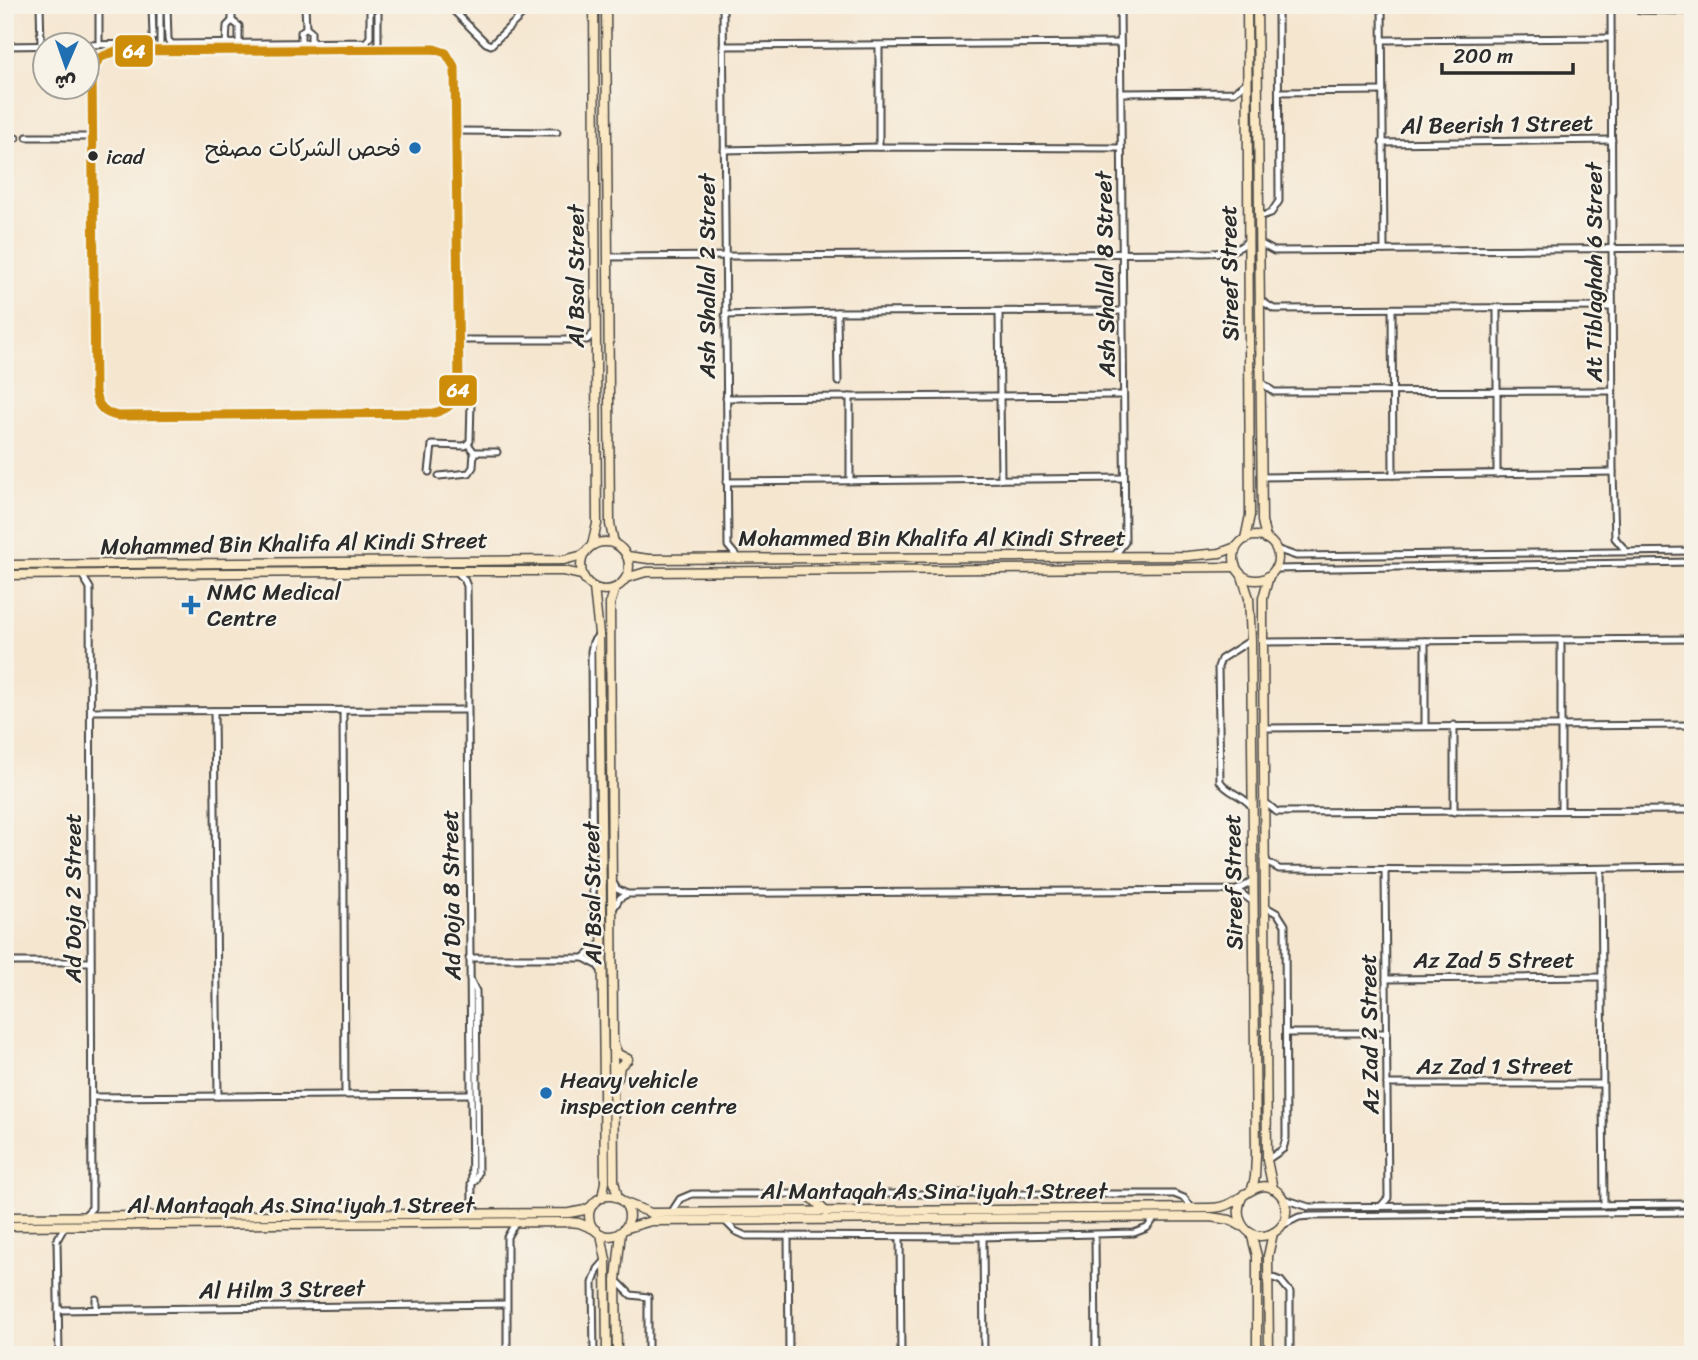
<svg xmlns="http://www.w3.org/2000/svg" width="1698" height="1360" viewBox="0 0 1698 1360" font-family="Sriracha,'Playpen Sans Arabic',sans-serif">
<style>
.lines{fill:none;stroke-linecap:round;stroke-linejoin:round}
.street-casing{stroke:#494744;stroke-width:9}
.secondary-casing{stroke:#494744;stroke-width:11}
.street{stroke:#fff;stroke-width:5}
.secondary{stroke:#fae7c3;stroke-width:8}
.bus-1-casing{stroke:#f7f3e8;stroke-width:14}
.bus-1{stroke:#ce8d09;stroke-width:9}
.poi-dot{fill:#1f6fb2;stroke:#f7f3e8;stroke-width:2.5}
.bus-dot{fill:#2b2b2b;stroke:#f7f3e8;stroke-width:2.5}
.labels{text-anchor:middle;stroke-width:5;stroke-linejoin:round;paint-order:stroke}
.bus-label{font-size:21px;fill:#2b2b2b;stroke:#f7f3e8;text-anchor:start}
.street-label{font-size:23px;fill:#2b2b2b;stroke:#f7f3e8}
.poi-label{font-size:23px;fill:#2b2b2b;stroke:#f7f3e8;text-anchor:start}
.line-badge{stroke:#f7f3e8;stroke-width:2.5}
.badge-label{font-size:19px;text-anchor:middle;font-weight:bold;fill:#fff}
</style>
<rect width="100%" height="100%" fill="#f7f3e8"/>
<filter id="ink" filterUnits="userSpaceOnUse"><feTurbulence type="fractalNoise" baseFrequency=".0143" numOctaves="2"/><feDisplacementMap in="SourceGraphic" scale="14" xChannelSelector="R" yChannelSelector="G"/><feConvolveMatrix kernelMatrix="1 2 1 2 8 2 1 2 1" color-interpolation-filters="sRGB"/></filter>
<filter id="wash" filterUnits="userSpaceOnUse"><feTurbulence type="fractalNoise" baseFrequency=".00686" numOctaves="4" result="noise"/><feDisplacementMap in="SourceGraphic" scale="28" xChannelSelector="R" yChannelSelector="G"/><feGaussianBlur stdDeviation="1.57" result="paint"/><feColorMatrix in="noise" values="0 0 0 0 0 0 0 0 0 0 0 0 0 0 0 0 0 1.4 0 .05"/><feComposite in="paint" operator="in"/></filter>
<g filter="url(#wash)">
<rect width="100%" height="100%" fill="#f5e6d0"/>
</g>
<g filter="url(#ink)">
<g class="lines">
<g class="street-casing">
<g id="street">
<polyline points="40,5 41,45"/>
<polyline points="99,5 99,44"/>
<polyline points="160,5 160,51"/>
<polyline points="167,5 168,40 172,44 366,42 370,37 370,5"/>
<polyline points="232,5 232,21"/>
<polyline points="305,5 306,28"/>
<polyline points="448,5 486,43 491,45 532,5"/>
<polyline points="723,5 728,546 738,558"/>
<polyline points="1382,5 1384,250"/>
<polyline points="1611,5 1613,472 1615,538 1626,551"/>
<polyline points="1639,10 1693,11"/>
<polyline points="1382,40 1611,38"/>
<polyline points="301,43 301,32 306,28 311,32 311,43"/>
<polyline points="226,44 227,26 232,21 239,26 239,44"/>
<polyline points="5,46 148,44 153,37 152,5"/>
<polyline points="723,46 1120,43"/>
<polyline points="879,46 879,147"/>
<polyline points="378,49 378,5"/>
<path d="M434,49L446,53L455,68L459,386C457,401 448,410 433,413L118,416C105,414 97,406 95,392L92,74L99,58L116,51Z"/>
<polyline points="1279,92 1382,91"/>
<polyline points="1121,93 1234,92 1247,82"/>
<polyline points="456,131 557,132"/>
<polyline points="5,137 16,138"/>
<polyline points="27,137 93,137"/>
<polyline points="1382,143 1612,140"/>
<polyline points="724,150 879,147 1121,148"/>
<polyline points="1259,217 1271,213 1279,201 1278,5"/>
<polyline points="1259,243 1274,251 1693,248"/>
<path d="M608,257L1186,253C1204,252 1236,257 1248,240"/>
<polyline points="1260,300 1274,309 1611,307"/>
<polyline points="1497,308 1497,474"/>
<polyline points="1392,309 1393,475"/>
<polyline points="837,312 838,382"/>
<polyline points="999,313 1001,479"/>
<polyline points="725,315 837,312 1123,311"/>
<polyline points="458,340 587,340 595,332"/>
<polyline points="1262,383 1274,392 1612,391"/>
<polyline points="850,397 850,480"/>
<polyline points="726,398 1123,395"/>
<polyline points="468,444 474,452 497,452"/>
<polyline points="429,472 432,445 465,446 470,441 471,402 459,386"/>
<polyline points="439,476 469,473 473,467 474,452"/>
<polyline points="1262,477 1613,472"/>
<polyline points="726,482 1124,478"/>
<polyline points="1276,549 1296,556 1693,551"/>
<polyline points="1115,555 1125,542 1120,5"/>
<polyline points="1275,569 1693,562"/>
<polyline points="456,571 464,579 467,586 472,1204 479,1213"/>
<polyline points="82,575 90,588 92,1208 83,1217"/>
<polyline points="599,634 593,642 591,651 593,911 601,924"/>
<path d="M1251,640L1221,659L1218,667L1220,781C1227,793 1243,795 1251,806"/>
<polyline points="1263,642 1693,639"/>
<polyline points="91,711 467,710"/>
<polyline points="214,711 218,1096"/>
<polyline points="343,711 345,1094"/>
<polyline points="1425,725 1425,641"/>
<polyline points="1264,728 1693,725"/>
<polyline points="1266,803 1277,812 1693,810"/>
<polyline points="1561,810 1561,641"/>
<polyline points="1454,812 1454,725"/>
<polyline points="1266,859 1268,863 1279,869 1489,870 1693,867"/>
<polyline points="1601,869 1604,1205"/>
<polyline points="612,881 617,889 627,894 1237,890 1252,882"/>
<polyline points="1237,890 1253,902"/>
<polyline points="1266,907 1278,914 1285,925 1286,1138 1283,1149 1267,1160"/>
<polyline points="613,909 620,898 627,894"/>
<polyline points="469,958 584,958 597,965 603,973"/>
<polyline points="584,958 602,942"/>
<polyline points="5,962 90,962"/>
<polyline points="470,979 476,991 478,1173 475,1181 471,1184"/>
<polyline points="1386,979 1602,977"/>
<polyline points="1287,1033 1387,1033"/>
<polyline points="1387,1084 1602,1084"/>
<polyline points="92,1097 471,1094"/>
<polyline points="1284,1199 1309,1207 1693,1204"/>
<polyline points="1381,1206 1388,1198 1385,871"/>
<polyline points="671,1213 680,1199 692,1194 1174,1194 1184,1198 1192,1208"/>
<polyline points="725,1221 735,1231 746,1236 983,1237 1134,1233 1147,1228 1155,1218"/>
<polyline points="1285,1224 1299,1217 1311,1216 1693,1212"/>
<polyline points="1095,1235 1096,1355"/>
<polyline points="788,1236 789,1355"/>
<polyline points="900,1237 901,1355"/>
<polyline points="983,1237 984,1355"/>
<polyline points="1268,1276 1281,1281 1290,1292 1290,1355"/>
<polyline points="616,1280 631,1295 648,1297 648,1355"/>
<polyline points="96,1299 96,1309"/>
<polyline points="58,1310 506,1304"/>
<polyline points="59,1355 57,1240 65,1226"/>
<polyline points="507,1355 507,1237 516,1222"/>
<polyline points="594,1355 593,1283 598,1269 606,1260"/>
</g>
</g>
<g class="secondary-casing">
<g id="secondary">
<polyline points="606,5 610,524 614,543"/>
<polyline points="1257,5 1262,521 1266,539"/>
<circle cx="1256" cy="558" r="22"/>
<polyline points="1245,539 1250,515 1247,5"/>
<circle cx="605" cy="566" r="24"/>
<polyline points="592,545 597,524 594,5"/>
<polyline points="627,556 649,559 1187,556 1220,553 1236,547"/>
<polyline points="5,565 564,560 583,555"/>
<polyline points="5,575 455,571 563,571 582,575"/>
<polyline points="1242,576 1249,598 1251,640 1256,1155 1255,1177 1252,1189"/>
<polyline points="1269,576 1263,598 1263,642 1267,1160 1273,1189"/>
<polyline points="626,578 646,572 1235,567"/>
<polyline points="594,588 599,634 605,1182 602,1198"/>
<polyline points="615,588 610,604 614,1181 618,1198"/>
<polyline points="614,1045 618,1054 628,1059 620,1066 618,1078"/>
<polyline points="802,1193 815,1201 826,1212"/>
<circle cx="609" cy="1216" r="20"/>
<path d="M623,1202L651,1213L1209,1208C1217,1208 1224,1207 1231,1203C1246,1196 1261,1176 1279,1193C1284,1198 1287,1206 1286,1213C1286,1220 1282,1227 1276,1231C1251,1248 1228,1218 1244,1194"/>
<polyline points="5,1217 569,1213 585,1210 592,1206"/>
<polyline points="5,1226 569,1222 579,1223 596,1230"/>
<polyline points="624,1229 651,1221 1210,1217 1230,1220 1241,1226"/>
<polyline points="1251,1233 1257,1256 1257,1355"/>
<polyline points="601,1234 606,1260 607,1355"/>
<polyline points="617,1355 616,1280 621,1232"/>
<polyline points="1269,1355 1268,1256 1273,1233"/>
</g>
</g>
<use href="#street" class="street"/>
<use href="#secondary" class="secondary"/>
<g class="bus-1-casing">
<path id="bus-1" d="M434,49L446,53L455,68L459,386C457,401 448,410 433,413L118,416C105,414 97,406 95,392L92,74L99,58L116,51Z"/>
</g>
<use href="#bus-1" class="bus-1"/>
</g>
</g>
<g class="poi-dot">
<circle cx="415" cy="148" r="7"/>
<path d="M187.5 594.5h7v7h7v7h-7v7h-7v-7h-7v-7h7z"/>
<circle cx="546" cy="1093" r="7"/>
</g>
<circle class="bus-dot" cx="93" cy="156" r="6"/>
<g class="labels">
<g class="bus-label">
<text x="106" y="164">icad</text>
</g>
<g class="street-label">
<text transform="translate(1497 124) rotate(-1)" y="8">Al Beerish 1 Street</text>
<text transform="translate(1594 272) rotate(-90)" y="8">At Tiblaghah 6 Street</text>
<text transform="translate(1229 273) rotate(-91)" y="8">Sireef Street</text>
<text transform="translate(1105 274) rotate(-91)" y="8">Ash Shallal 8 Street</text>
<text transform="translate(576 276) rotate(-90)" y="8">Al Bsal Street</text>
<text transform="translate(707 276) rotate(-90)" y="8">Ash Shallal 2 Street</text>
<text x="932" y="546">Mohammed Bin Khalifa Al Kindi Street</text>
<text transform="translate(294 543) rotate(-1)" y="8">Mohammed Bin Khalifa Al Kindi Street</text>
<text transform="translate(1233 882) rotate(-91)" y="8">Sireef Street</text>
<text transform="translate(592 893) rotate(-91)" y="8">Al Bsal Street</text>
<text transform="translate(451 895) rotate(-91)" y="8">Ad Doja 8 Street</text>
<text transform="translate(73 898) rotate(-90)" y="8">Ad Doja 2 Street</text>
<text x="1494" y="968">Az Zad 5 Street</text>
<text transform="translate(1369 1034) rotate(-91)" y="8">Az Zad 2 Street</text>
<text x="1495" y="1074">Az Zad 1 Street</text>
<text x="934" y="1199">Al Mantaqah As Sina'iyah 1 Street</text>
<text x="301" y="1213">Al Mantaqah As Sina'iyah 1 Street</text>
<text transform="translate(282 1289) rotate(-1)" y="8">Al Hilm 3 Street</text>
</g>
<g class="poi-label">
<text x="401" y="156" text-anchor="end">فحص الشركات مصفح</text>
<text x="207" y="600">NMC Medical<tspan x="207" dy="26">Centre</tspan></text>
<text x="560" y="1088">Heavy vehicle<tspan x="560" dy="26">inspection centre</tspan></text>
</g>
</g>
<g class="line-badge">
<rect x="114" y="34" width="40" height="34" rx="7" fill="#ce8d09"/>
<rect x="438" y="374" width="40" height="33" rx="7" fill="#ce8d09"/>
</g>
<g class="badge-label">
<text x="134" y="58">64</text>
<text x="458" y="397">64</text>
</g>
<rect width="1698" height="1360" fill="none" stroke="#f7f3e8" stroke-width="28"/>
<g transform="translate(66 66) rotate(182)"><circle r="33" fill="#f7f3e8" stroke="#a5a39c" stroke-width="2"/>
<path d="M0-5L12 26L0 18L-12 26Z" fill="#1f6fb2"/>
<text y="-10" font-size="19" font-weight="bold" text-anchor="middle" fill="#2b2b2b">ش</text>
</g>
<path d="M1442 63v10h131v-10" fill="none" stroke="#2b2b2b" stroke-width="3.5"/>
<text x="1453" y="63" font-size="21" fill="#2b2b2b" stroke="#f7f3e8" stroke-width="5" paint-order="stroke">200 m</text>
</svg>
